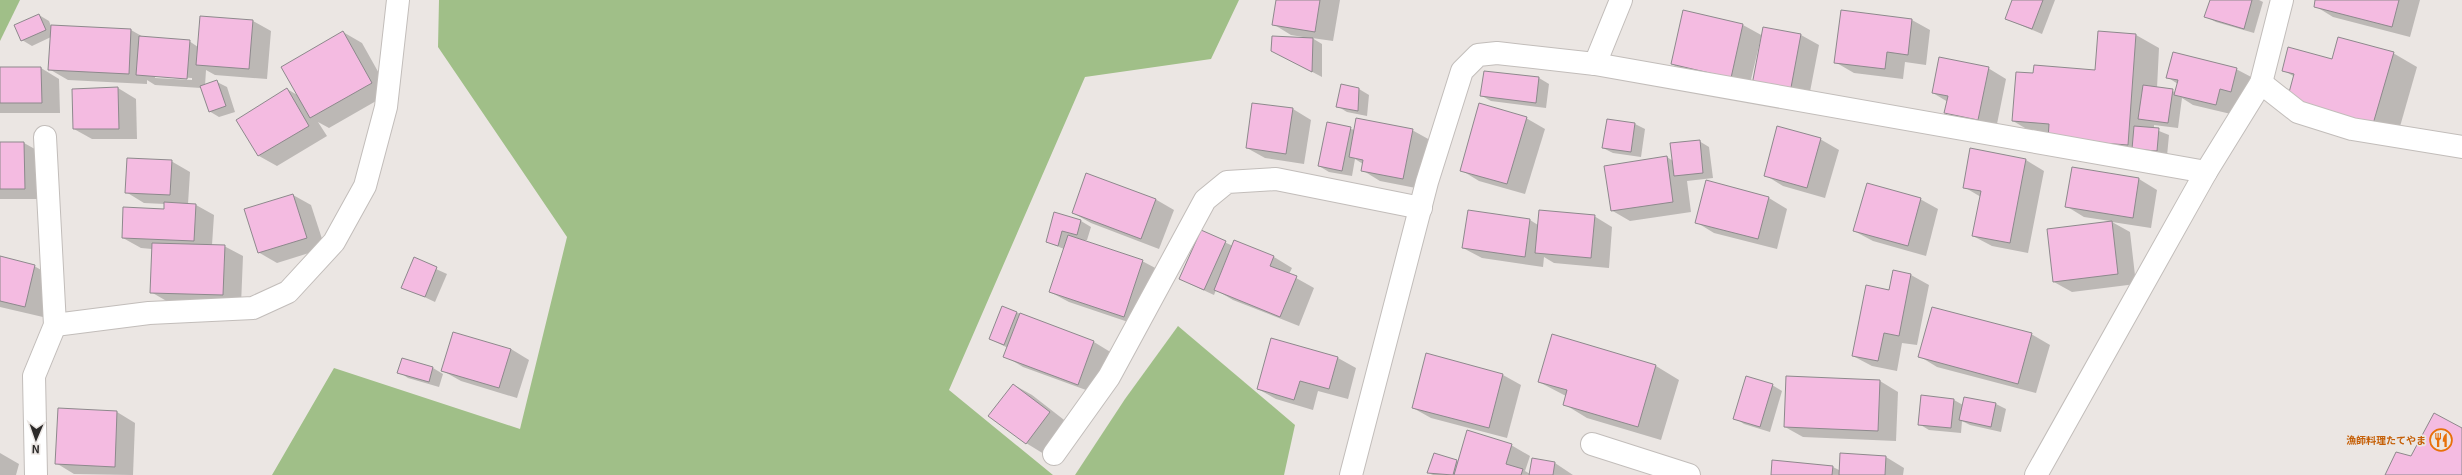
<svg xmlns="http://www.w3.org/2000/svg" width="2462" height="475" viewBox="0 0 2462 475" font-family="Georgia,'Noto Sans JP',serif">
<style>
.forest{fill:#a0bf88}
.shadow{fill:#0003;fill-rule:evenodd}
.building{fill:#f4bbe1;stroke:#8d898c}
.lines{fill:none;stroke-linecap:round;stroke-linejoin:round}
.minor-casing{stroke:#c2bdba;stroke-width:24}
.minor{stroke:#fff;stroke-width:22}
.labels{text-anchor:middle;stroke-width:3.5;stroke-linejoin:round;paint-order:stroke}
.food-label{font-size:10px;font-weight:bold;fill:#c56008;stroke:#ebe6e3;text-anchor:end}
</style>
<rect width="100%" height="100%" fill="#ebe6e3"/>
<g class="forest">
<polygon points="0,0 20,0 0,41"/>
<polygon points="439,0 1239,0 1211,59 1085,77 949,390 1053,475 272,475 334,368 520,429 567,237 438,47"/>
<polygon points="1178,326 1295,425 1284,475 1075,475 1125,399"/>
</g>
<g class="shadow">
<polygon points="1277,0 1340,0 1333,41 1312,38 1322,44 1322,77 1282,56 1303,37 1291,35 1273,24"/>
<polygon points="2013,0 2055,0 2042,34 2006,19"/>
<polygon points="2211,0 2259,0 2263,2 2254,33 2216,22 2206,17"/>
<polygon points="2317,0 2420,0 2410,37 2333,17 2315,6"/>
<path d="M39,15L49,21L51,26L131,30L145,38L189,41L198,47L253,21L271,31L267,79L215,75L206,70L205,86L217,82L227,87L235,112L219,117L209,111L201,88L155,85L147,80V84L68,80L49,69L51,37L32,46L22,40ZM155,76L192,78V80L155,78Z"/>
<polygon points="1912,20 1930,30 1926,65 1905,62 1903,79 1854,73 1835,62"/>
<polygon points="1743,25 1763,36 1801,35 1819,45 1808,102 1754,85 1762,37 1761,37 1749,88 1690,74 1672,64"/>
<polygon points="343,32 362,43 390,93 329,128 318,122 327,136 277,166 259,156 237,120 287,89 299,96"/>
<polygon points="2136,35 2159,48 2157,88 2176,92 2178,84 2167,77 2236,69 2255,79 2235,115 2193,105 2182,98 2178,128 2154,125 2154,129 2169,135 2167,156 2037,135 2013,121 2034,74 2096,71"/>
<polygon points="2393,53 2417,67 2397,137 2283,70 2332,61"/>
<polygon points="0,68 41,68 59,79 60,113 0,113"/>
<polygon points="1988,68 2006,79 1996,129 1964,123 1946,113 1948,102 1933,93"/>
<polygon points="1539,78 1549,84 1546,108 1491,101 1482,96"/>
<polygon points="118,88 136,99 137,139 92,139 74,129 73,90"/>
<polygon points="1359,89 1369,95 1367,116 1347,112 1337,106"/>
<polygon points="1293,109 1311,120 1304,164 1265,158 1247,148"/>
<polygon points="1526,118 1545,129 1525,194 1479,181 1461,170"/>
<polygon points="1608,120 1635,124 1645,129 1641,157 1613,153 1603,148"/>
<polygon points="1328,123 1355,130 1412,130 1430,140 1421,189 1380,181 1362,170 1363,164 1355,159 1352,176 1329,172 1319,166"/>
<polygon points="1820,139 1839,150 1825,198 1783,186 1765,175"/>
<polygon points="1699,141 1709,147 1713,178 1687,181 1691,212 1630,221 1611,210 1667,157 1673,161"/>
<polygon points="0,143 24,143 42,153 43,199 0,199"/>
<polygon points="1971,149 2026,160 2044,171 2028,253 1992,246 1973,236 1981,197 1964,187"/>
<polygon points="171,161 190,172 188,204 196,205 214,215 212,245 224,246 243,256 241,305 170,303 151,292 152,249 141,248 123,238 165,210 165,204 144,203 126,192"/>
<polygon points="2072,168 2139,179 2157,190 2151,228 2112,222 2130,232 2136,284 2072,292 2054,282 2110,221 2084,217 2066,206"/>
<polygon points="1706,182 1769,198 1787,209 1777,249 1714,233 1696,222"/>
<polygon points="293,195 311,205 325,248 277,263 258,252"/>
<polygon points="1155,199 1174,210 1159,249 1091,223 1073,213"/>
<polygon points="1920,199 1938,209 1926,256 1873,241 1854,231"/>
<polygon points="1055,214 1081,221 1091,227 1087,240 1082,241 1142,261 1161,271 1143,327 1069,302 1050,292 1064,249 1047,242"/>
<polygon points="1594,216 1612,227 1609,268 1554,263 1544,257 1543,267 1482,258 1463,248 1530,220 1538,225"/>
<polygon points="1202,232 1233,246 1235,241 1274,257 1292,268 1289,274 1314,288 1299,326 1233,300 1216,290 1214,295 1190,284"/>
<polygon points="0,257 34,266 52,276 43,317 0,307"/>
<polygon points="414,259 447,274 435,302 403,287"/>
<polygon points="1911,275 1929,285 1917,345 1902,343 1897,371 1872,366 1853,356 1890,291"/>
<polygon points="1002,307 1094,342 1112,353 1097,394 1023,367 1005,356 1008,348 990,339"/>
<polygon points="2031,334 2050,345 2036,393 1937,367 1919,356"/>
<polygon points="1272,339 1338,358 1356,368 1348,399 1318,391 1313,410 1276,399 1258,389"/>
<polygon points="511,349 529,360 517,398 461,381 443,371"/>
<polygon points="402,359 433,368 443,374 439,387 408,378 399,372"/>
<polygon points="1656,366 1679,380 1661,440 1587,418 1564,404 1566,396 1539,382"/>
<polygon points="1503,375 1521,385 1507,438 1431,418 1413,408"/>
<polygon points="1880,381 1898,392 1896,441 1803,437 1785,427"/>
<polygon points="1014,385 1032,395 1068,423 1044,454 1026,443"/>
<polygon points="1772,385 1782,391 1770,432 1744,424 1735,418"/>
<polygon points="1954,400 1963,405 1996,404 2006,409 2001,432 1970,425 1962,421 1961,433 1929,430 1919,424"/>
<polygon points="59,410 117,412 135,423 133,475 74,474 56,463"/>
<polygon points="1511,445 1530,456 1525,471 1530,474 1533,459 1555,463 1573,475 1433,475 1428,473 1435,454 1459,462"/>
<polygon points="0,453 19,464 16,475 0,475"/>
<polygon points="1886,457 1904,468 1903,475 1772,475 1833,467 1841,471"/>
</g>
<g class="building">
<polygon points="1276,0 1320,0 1315,32 1272,25"/>
<polygon points="2012,0 2043,0 2032,29 2005,19"/>
<polygon points="2210,0 2252,0 2244,29 2204,17"/>
<polygon points="2315,0 2399,0 2392,27 2314,7"/>
<polygon points="1683,10 1743,24 1731,78 1671,64"/>
<polygon points="1841,10 1912,19 1908,55 1887,52 1885,69 1834,63"/>
<polygon points="39,14 46,30 21,41 14,25"/>
<polygon points="200,16 253,20 249,69 196,65"/>
<polygon points="51,25 131,29 129,74 48,70"/>
<polygon points="1763,27 1801,34 1790,93 1752,85"/>
<polygon points="343,31 372,83 310,118 281,67"/>
<polygon points="2098,31 2136,34 2128,145 2048,139 2049,124 2012,121 2016,72 2033,73 2034,65 2095,70"/>
<polygon points="139,36 190,40 187,79 136,75"/>
<polygon points="1272,36 1313,38 1312,72 1271,51"/>
<polygon points="2338,37 2394,52 2373,124 2287,100 2294,74 2282,71 2288,47 2332,59"/>
<polygon points="2173,52 2237,68 2231,92 2220,89 2216,105 2174,95 2178,80 2166,78"/>
<polygon points="1939,57 1989,67 1978,120 1944,113 1948,96 1932,93"/>
<polygon points="0,67 41,67 42,103 0,103"/>
<polygon points="1484,71 1539,77 1536,103 1480,96"/>
<polygon points="217,80 226,106 209,112 200,86"/>
<polygon points="1341,84 1359,88 1358,111 1336,107"/>
<polygon points="2143,85 2173,89 2168,123 2138,119"/>
<polygon points="118,87 119,129 73,129 72,89"/>
<polygon points="287,88 309,126 258,156 236,120"/>
<polygon points="1252,103 1293,108 1286,154 1246,148"/>
<polygon points="1479,103 1527,117 1507,184 1460,171"/>
<polygon points="1356,118 1413,129 1403,179 1361,171 1363,160 1349,157"/>
<polygon points="1607,119 1635,123 1631,152 1602,148"/>
<polygon points="1327,122 1351,127 1342,171 1318,166"/>
<polygon points="1777,126 1821,138 1807,188 1764,176"/>
<polygon points="2134,126 2159,128 2157,151 2132,149"/>
<polygon points="1700,140 1703,173 1674,176 1670,143"/>
<polygon points="0,142 24,142 25,189 0,189"/>
<polygon points="1970,148 2026,159 2010,243 1972,236 1981,191 1963,188"/>
<polygon points="1667,156 1673,202 1611,211 1604,166"/>
<polygon points="127,158 172,160 170,195 125,193"/>
<polygon points="2072,167 2139,178 2133,218 2065,207"/>
<polygon points="1086,173 1156,199 1141,239 1072,213"/>
<polygon points="1706,180 1769,197 1758,239 1695,223"/>
<polygon points="1867,183 1921,198 1908,246 1853,231"/>
<polygon points="293,194 307,238 258,253 244,209"/>
<polygon points="164,202 196,204 194,241 122,238 123,207 164,209"/>
<polygon points="1468,210 1530,219 1525,257 1462,248"/>
<polygon points="1539,210 1595,215 1591,258 1535,253"/>
<polygon points="1054,212 1081,220 1077,235 1062,231 1058,246 1046,242"/>
<polygon points="2112,221 2118,274 2053,282 2047,229"/>
<polygon points="1201,230 1226,241 1204,290 1179,279"/>
<polygon points="1068,235 1143,260 1124,317 1049,292"/>
<polygon points="1234,240 1274,256 1270,266 1297,276 1280,317 1214,290"/>
<polygon points="152,243 225,245 223,295 150,293"/>
<polygon points="0,256 35,265 25,307 0,301"/>
<polygon points="414,257 437,267 425,297 401,288"/>
<polygon points="1893,270 1911,274 1899,336 1884,333 1878,361 1852,356 1866,285 1889,290"/>
<polygon points="1002,306 1017,312 1004,345 989,339"/>
<polygon points="1932,307 2032,333 2018,384 1918,357"/>
<polygon points="1020,313 1094,341 1078,385 1003,357"/>
<polygon points="453,332 511,349 499,388 441,371"/>
<polygon points="1552,334 1656,365 1638,427 1563,405 1567,390 1538,382"/>
<polygon points="1271,338 1338,357 1329,389 1300,381 1294,400 1257,389"/>
<polygon points="1426,353 1503,374 1489,428 1412,408"/>
<polygon points="402,358 433,367 429,382 397,373"/>
<polygon points="1746,376 1773,384 1760,427 1733,419"/>
<polygon points="1786,376 1880,380 1878,431 1784,427"/>
<polygon points="1013,384 1050,412 1026,444 988,416"/>
<polygon points="1921,395 1954,399 1951,428 1918,425"/>
<polygon points="1964,397 1996,403 1991,427 1959,420"/>
<polygon points="58,408 117,411 115,467 55,464"/>
<polygon points="2434,413 2462,428 2462,475 2385,475 2396,452 2411,456"/>
<polygon points="1467,430 1512,444 1506,464 1523,469 1521,475 1454,475"/>
<polygon points="1434,453 1457,460 1453,475 1427,473"/>
<polygon points="1840,453 1886,456 1885,475 1839,475"/>
<polygon points="1532,458 1555,462 1553,475 1529,475"/>
<polygon points="1772,460 1833,466 1832,475 1771,475"/>
</g>
<g class="lines">
<g class="minor-casing">
<g id="minor">
<polyline points="1595,64 1621,0"/>
<polyline points="2261,83 2298,112 2352,129 2462,147"/>
<polyline points="55,325 149,313 253,308 288,292 334,242 365,186 386,107 398,0"/>
<polyline points="1592,444 1689,475"/>
<polyline points="1054,454 1109,377 1205,200 1227,182 1276,179 1421,208"/>
<polyline points="36,475 34,376 55,325 45,137"/>
<polyline points="1351,475 1427,182 1462,71 1478,55 1497,53 1595,64 2206,172"/>
<polyline points="2036,475 2206,172 2261,83 2282,0"/>
</g>
</g>
<use href="#minor" class="minor"/>
</g>
<defs>
<g id="restaurant-ring" transform="scale(1.15)"><circle r="9.5" fill="#ebe6e3" stroke="#e8710a" stroke-width="1.5"/><path d="M-5-6h1v4h1v-4h1v4h1v-4h1v5L-1.5 .5V6h-2V.5L-5-1ZM5-6V6H3V1.5H1.5Q1.5-4 5-6Z" fill="#e8710a"/></g>
</defs>
<g fill-rule="evenodd">
<use href="#restaurant-ring" x="2441" y="440"/>
</g>
<g class="labels">
<g class="food-label">
<text x="2426" y="444">漁師料理たてやま</text>
</g>
</g>
<g transform="translate(36 439) rotate(182)" stroke="#ebe6e3" stroke-width="3" paint-order="stroke">
<path d="M0-3L7 15L0 10L-7 15Z" fill="#2c2a29"/>
<text y="-6" font-size="11" font-weight="bold" text-anchor="middle" fill="#2c2a29">N</text>
</g>
</svg>
